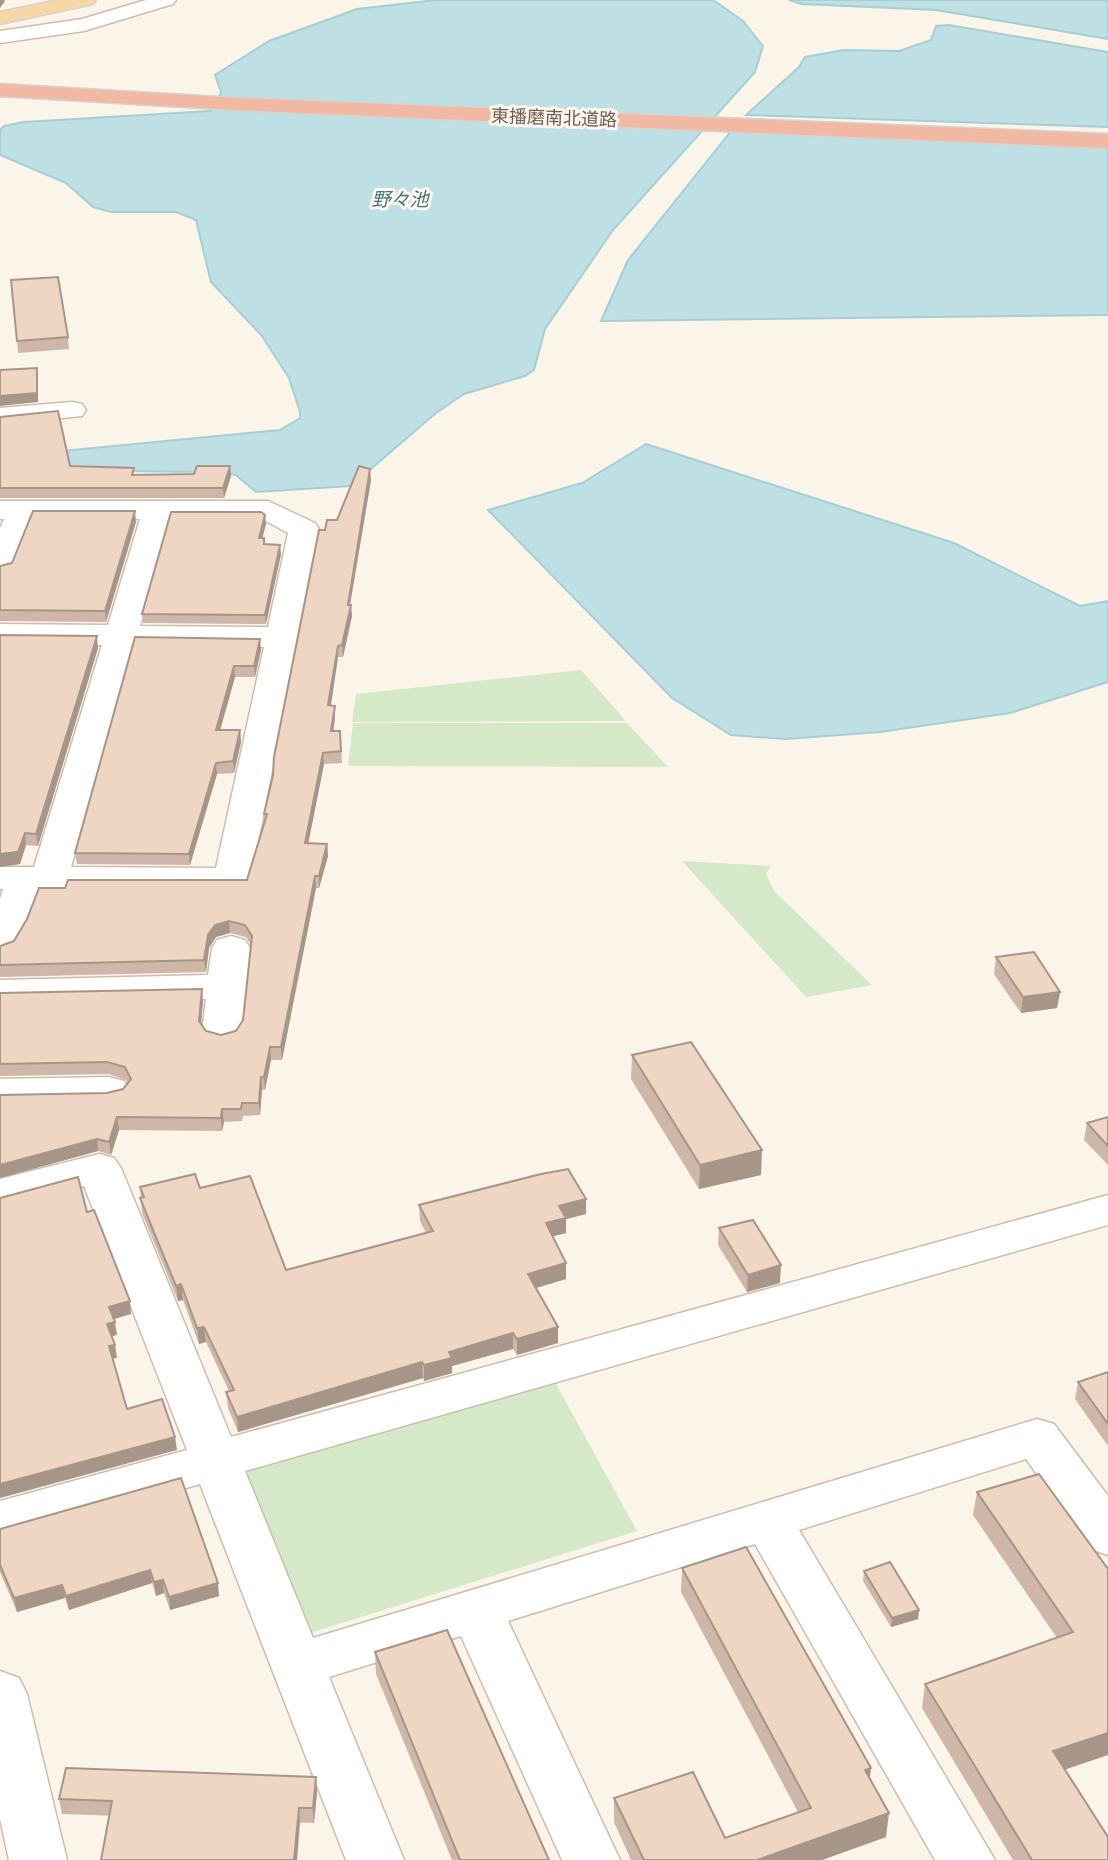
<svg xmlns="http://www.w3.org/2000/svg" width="1108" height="1860" viewBox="0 0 1108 1860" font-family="'Sofia Sans Condensed','Noto Sans JP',sans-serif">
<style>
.green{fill:#d5e9c8}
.water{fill:#bedfe4;stroke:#a5ced5;stroke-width:2}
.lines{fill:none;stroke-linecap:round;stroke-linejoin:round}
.minor-casing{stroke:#cdbdb0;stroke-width:3}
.major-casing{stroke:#d8d1cd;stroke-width:3}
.highway-casing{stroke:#d8d1cd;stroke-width:3}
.minor{fill:#fff;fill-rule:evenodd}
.major{fill:#f5d8a6;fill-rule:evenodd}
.highway{fill:#f1b9a4;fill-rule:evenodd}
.wall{fill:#ceb7a8}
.shaded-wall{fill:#a79588}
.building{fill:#efd5c3;stroke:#a79588;stroke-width:2}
.labels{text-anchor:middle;stroke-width:6;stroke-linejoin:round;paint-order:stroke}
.far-street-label{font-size:18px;fill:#755c4e;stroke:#fef8f0}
.far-water-label{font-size:19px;font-style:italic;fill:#46767f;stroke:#fef8f0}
</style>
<rect width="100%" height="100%" fill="#fbf4e9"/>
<g class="green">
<polygon points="581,670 626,721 352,722 356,694"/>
<polygon points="353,723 627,723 668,767 348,766"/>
<polygon points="682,861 771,866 766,873 774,891 872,985 806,997"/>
<polygon points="550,1373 637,1531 294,1638 228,1463"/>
</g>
<g class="water">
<polygon points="436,0 713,0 743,21 763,46 755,72 613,230 545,329 534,370 525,376 464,394 436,413 351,486 256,492 236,475 218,472 0,470 0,457 280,430 300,418 300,412 289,378 262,336 211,282 196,220 176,212 111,212 93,207 66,183 0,155 0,130 4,126 24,122 210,111 215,108 221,92 215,75 269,41 357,9"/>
<polygon points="789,0 1108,0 1108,39 936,10 802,4"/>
<polygon points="949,25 1108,52 1108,127 746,115 799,67 805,57 844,50 899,51 931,40 936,26"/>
<polygon points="732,130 1108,148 1108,315 601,321 628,260"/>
<polygon points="646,444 954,543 1080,606 1108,601 1108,682 1010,713 880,732 786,739 731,735 672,698 488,510 582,483"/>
</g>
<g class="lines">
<g class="minor-casing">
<g id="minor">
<polygon points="146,0 176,0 173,4 84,31 0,43 0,31 82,19"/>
<polygon points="72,402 82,404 86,410 82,416 0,424 0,408"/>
<path d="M0,501H268L315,523L319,529L251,879L245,887L232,890L41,889C34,913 28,932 14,952L0,956V899L3,889H0V867H34L102,645L0,644V624L108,625L140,519H33L15,566L11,573L0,575V528L4,519H0ZM170,519H262L288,533L268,627L140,626ZM134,645L264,647L216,868L71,867Z"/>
<polygon points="231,936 245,940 250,948 242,1032 236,1041 222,1045 208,1041 202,1032 206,999 0,1004 0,980 208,975 212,948 217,940"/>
<polygon points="109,1077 124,1081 130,1090 124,1099 109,1103 0,1105 0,1079"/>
<polygon points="99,1154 114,1158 121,1168 231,1437 1108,1195 1108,1225 245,1471 313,1638 1037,1419 1054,1424 1108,1496 1108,1555 1090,1549 1026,1459 799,1530 995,1860 935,1860 755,1544 508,1621 620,1860 562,1860 461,1636 329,1677 404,1860 346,1860 200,1484 0,1541 0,1501 187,1450 84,1186 0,1209 0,1179"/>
<polygon points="0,1671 19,1678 27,1694 67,1860 9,1860 0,1819"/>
</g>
</g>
<g class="major-casing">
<polygon id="major" points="58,0 96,0 93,4 0,24 0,12"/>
</g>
<g class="highway-casing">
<polygon id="highway" points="0,84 236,98 1108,134 1108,148 236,110 0,96"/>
</g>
<use href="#minor" class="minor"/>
<use href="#major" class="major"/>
<use href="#highway" class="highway"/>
</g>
<g class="wall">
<polygon points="68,337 69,349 18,353 17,341"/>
<polygon points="0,417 70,466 134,474 194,474 230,466 231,476 224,498 0,498"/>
<polygon points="371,480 350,605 352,616 343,657 338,657 331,705 335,717 333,731 340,731 342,763 324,764 308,843 327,844 328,856 319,888 316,888 282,1060 271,1060 265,1090 262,1090 260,1115 243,1116 242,1121 224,1122 222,1131 119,1130 111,1155 98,1151 0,1178 107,1093 123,1089 128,1083 126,1080 109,1074 0,1076 0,993 203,1002 201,1024 206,1031 221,1035 236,1031 243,1020 251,945 246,937 230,933 216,937 209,948 206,972 0,977 0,946 14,941 65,888 247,880 264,821 264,814 273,775 325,530 337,520"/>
<polygon points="265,515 266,524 262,538 264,538 265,545 281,554 266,624 143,623 142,614"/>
<polygon points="136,522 106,622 0,621 0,566 12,563"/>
<polygon points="0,635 98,648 38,846 26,845 20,864 0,867"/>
<polygon points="135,637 261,650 255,677 235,677 220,730 240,730 241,742 234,773 217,774 190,865 77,864 75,853"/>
<polygon points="996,957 1060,992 1057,1008 1021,1013 994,974"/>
<polygon points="632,1055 761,1175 699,1189 631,1079"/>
<polygon points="1108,1117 1108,1165 1084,1140 1087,1123"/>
<polygon points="140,1187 200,1188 286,1270 426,1233 420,1221 419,1205 586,1214 566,1219 566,1233 553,1236 566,1279 536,1288 558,1343 517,1355 513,1349 452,1366 452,1373 424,1381 423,1378 238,1432 228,1408 226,1392 229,1391 206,1342 199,1344 183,1300 178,1301 142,1213"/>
<polygon points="719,1228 780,1283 747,1292 718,1245"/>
<polygon points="1108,1372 1108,1446 1075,1399 1078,1382"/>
<polygon points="181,1478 219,1596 170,1610 164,1593 156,1596 152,1583 69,1610 65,1598 17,1612 0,1572 0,1529"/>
<polygon points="977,1492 1108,1569 1065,1769 1108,1860 1013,1860 922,1708 925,1684 1057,1638 973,1515"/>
<polygon points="682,1568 870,1777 886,1837 822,1860 631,1860 614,1822 614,1798 725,1838 798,1812 681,1592"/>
<polygon points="864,1571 919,1610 918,1619 891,1627 863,1581"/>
<polygon points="375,1652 549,1860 452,1860 376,1674"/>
<polygon points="317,1792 314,1823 62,1814 59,1799"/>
</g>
<g class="shaded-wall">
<polygon points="0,0 4,0 5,1 0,8"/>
<polygon points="37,368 38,377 38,402 0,406 0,396"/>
<polygon points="230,466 231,476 224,498 223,488"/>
<polygon points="370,469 371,480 348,616 348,605"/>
<polygon points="135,511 136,522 106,622 105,611"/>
<polygon points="265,515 266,524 260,547 259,538"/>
<polygon points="280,545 281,554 266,624 265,615"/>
<polygon points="351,605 352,616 343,657 342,645"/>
<polygon points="97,636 98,648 38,846 36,834"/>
<polygon points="260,639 261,650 255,677 254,666"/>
<polygon points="338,646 338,657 329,717 328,705"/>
<polygon points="234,666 235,677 217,741 216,730"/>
<polygon points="335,706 335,717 332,743 331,731"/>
<polygon points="240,730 241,742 234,773 233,761"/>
<polygon points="323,753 324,764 306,855 305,843"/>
<polygon points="216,763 217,774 190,865 189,854"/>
<polygon points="25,833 26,845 20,864 0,867 0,854"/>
<polygon points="327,844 328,856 319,888 319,876"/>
<polygon points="315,876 316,888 282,1060 281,1047"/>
<polygon points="229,921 230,933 216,937 209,948 206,972 204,960 208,935 215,925"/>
<polygon points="202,989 203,1002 200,1033 199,1021"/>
<polygon points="1060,992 1057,1008 1021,1013 1023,997"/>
<polygon points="270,1047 271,1060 265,1090 264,1077"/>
<polygon points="261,1077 262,1090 260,1115 259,1103"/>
<polygon points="222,1109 224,1122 222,1131 221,1118"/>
<polygon points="117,1117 119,1130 111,1155 109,1142"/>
<polygon points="97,1139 98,1151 0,1178 0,1165"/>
<polygon points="762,1150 761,1175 699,1189 700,1165"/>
<polygon points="586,1199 586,1214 566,1219 566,1233 546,1238 546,1223 559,1206"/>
<polygon points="566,1263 566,1279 529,1290 528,1274"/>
<polygon points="781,1265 780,1283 747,1292 748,1275"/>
<polygon points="181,1284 183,1300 178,1301 176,1286"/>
<polygon points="130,1301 131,1314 111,1320 109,1307"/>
<polygon points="115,1322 117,1335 109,1337 107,1324"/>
<polygon points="204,1327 206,1342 199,1344 197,1328"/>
<polygon points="558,1327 558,1343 517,1355 517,1339"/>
<polygon points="513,1333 513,1349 452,1366 452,1373 424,1381 424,1365 449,1352"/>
<polygon points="115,1345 117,1358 111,1359 109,1346"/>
<polygon points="422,1362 423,1378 238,1432 237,1417"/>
<polygon points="175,1437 177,1450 0,1498 0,1484"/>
<polygon points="150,1570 152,1583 69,1610 66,1596"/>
<polygon points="163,1580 164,1593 156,1596 154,1582"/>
<polygon points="218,1583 219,1596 170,1610 169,1597"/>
<polygon points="62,1585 65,1598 17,1612 14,1598"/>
<polygon points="919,1610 918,1619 891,1627 892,1618"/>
<polygon points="1108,1733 1108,1755 1049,1775 1053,1751"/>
<polygon points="871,1768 868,1792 865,1770"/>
<polygon points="316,1777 317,1792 314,1823 313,1808"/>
<polygon points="299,1808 300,1823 297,1860 294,1860"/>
<polygon points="889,1813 886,1837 822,1860 757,1860"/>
</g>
<g class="building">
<polygon points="58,277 68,337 17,341 11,280"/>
<polygon points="37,368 37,393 0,396 0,370"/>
<polygon points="58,411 70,466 134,468 132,475 194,474 197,466 230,466 223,488 0,488 0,417"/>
<polygon points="359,466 370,469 348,605 351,605 342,645 338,646 328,705 335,706 331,731 340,731 341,751 323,753 305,843 327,844 319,876 315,876 281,1047 270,1047 264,1077 261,1077 259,1103 242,1103 241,1109 222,1109 221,1118 117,1117 109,1142 97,1139 0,1165 0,1095 107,1093 123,1089 131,1079 125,1067 107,1062 0,1064 0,993 202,989 199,1021 206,1031 221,1035 236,1031 243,1020 252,936 245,925 229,921 215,925 208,935 204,960 0,965 0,946 14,941 27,919 39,888 65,888 68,880 247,880 267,814 264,814 273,775 274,757 319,530 325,530 327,520 337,520"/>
<polygon points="33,511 135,511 105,611 0,610 0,566 12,563"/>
<polygon points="171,512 261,512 265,515 259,538 264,538 264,544 280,545 265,615 142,614"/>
<polygon points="0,635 97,636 36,834 25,833 18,852 0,854"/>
<polygon points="135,637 260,639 254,666 234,666 216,730 240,730 233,761 216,763 189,854 75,853"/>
<polygon points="1034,952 1060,992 1023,997 996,957"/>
<polygon points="691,1042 762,1150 700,1165 632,1055"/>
<polygon points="1108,1117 1108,1146 1087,1123"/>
<polygon points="568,1169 586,1199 559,1206 566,1218 546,1223 566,1263 528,1274 558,1327 517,1339 513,1333 449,1352 452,1358 424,1365 422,1362 237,1417 226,1392 234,1390 204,1327 197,1328 181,1284 176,1286 140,1198 144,1197 140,1187 195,1174 200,1188 250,1176 286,1270 433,1231 419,1205 541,1174"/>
<polygon points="78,1177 87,1212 94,1210 130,1301 109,1307 115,1322 107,1324 115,1345 109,1346 127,1409 162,1399 175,1437 0,1484 0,1198"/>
<polygon points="753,1220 781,1265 748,1275 719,1228"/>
<polygon points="1108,1372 1108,1424 1078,1382"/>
<polygon points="1039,1474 1108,1569 1108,1733 1053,1751 1108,1837 1108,1860 1032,1860 925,1684 1073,1632 977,1492"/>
<polygon points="181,1478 218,1583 169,1597 163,1580 154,1582 150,1570 66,1596 62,1585 14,1598 0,1565 0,1529"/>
<polygon points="746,1547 871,1768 865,1770 889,1813 757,1860 644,1860 614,1798 693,1772 725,1838 811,1808 682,1568"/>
<polygon points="890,1562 919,1610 892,1618 864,1571"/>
<polygon points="447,1630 549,1860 460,1860 375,1652"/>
<polygon points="66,1768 316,1777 313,1808 299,1808 294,1860 101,1860 112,1801 59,1799"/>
</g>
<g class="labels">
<g class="far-street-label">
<text transform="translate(554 118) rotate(2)" y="6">東播磨南北道路</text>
</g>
<g class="far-water-label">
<text x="400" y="206">野々池</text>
</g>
</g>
</svg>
